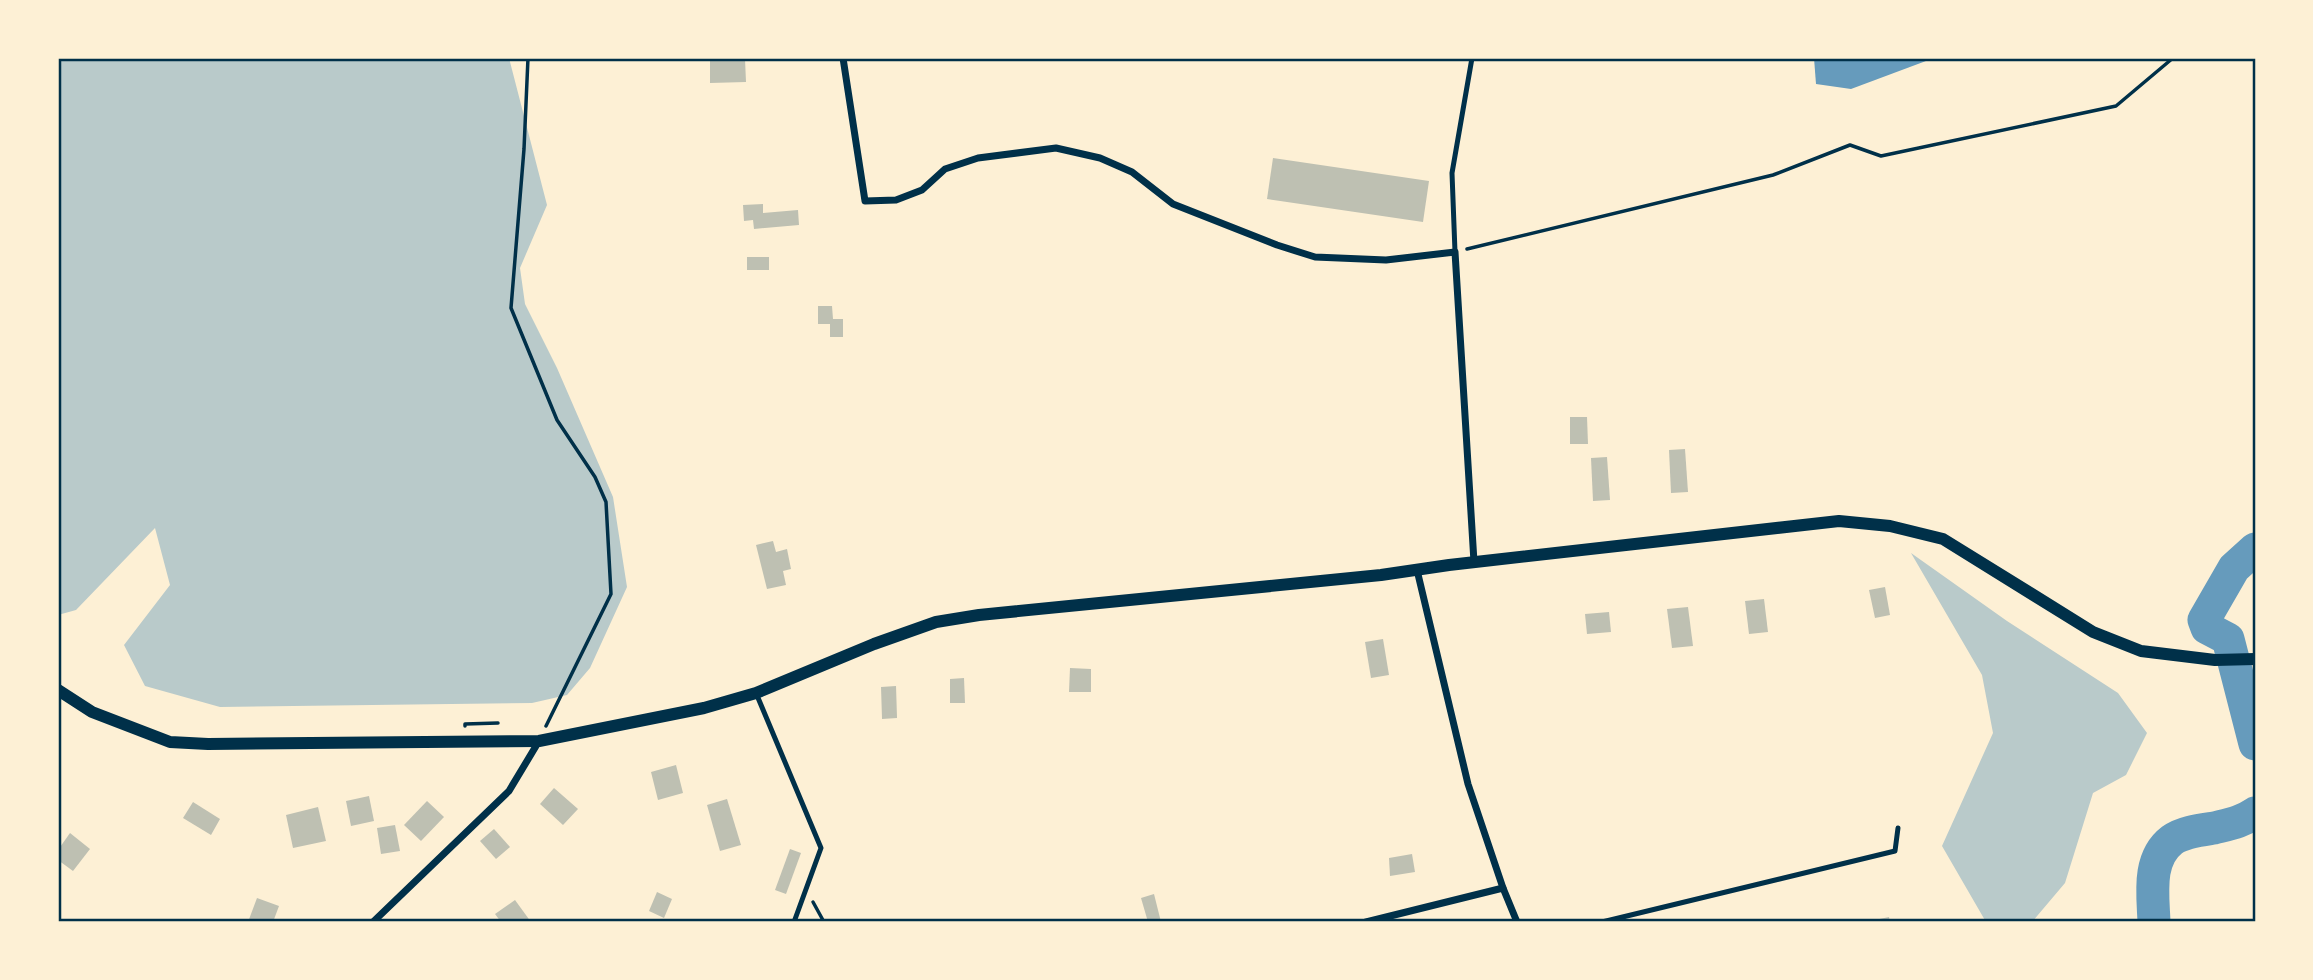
<svg xmlns="http://www.w3.org/2000/svg" width="2313" height="980" viewBox="0 0 2313 980" font-family="Inter,sans-serif">
<style>
.green{fill:#b9caca}
.water{fill:#669bbc}
.lines{fill:none;stroke-linecap:round;stroke-linejoin:round}
.river{stroke:#669bbc;stroke-width:33}
.building{fill:#bec0b2}
.path{stroke:#003049;stroke-width:3.5}
.service{stroke:#003049;stroke-width:5}
.minor{stroke:#003049;stroke-width:7}
.tertiary{stroke:#003049;stroke-width:12}
.neatline{fill:none;stroke:#003049;stroke-width:2.5}
</style>
<rect width="100%" height="100%" fill="#fdf0d5"/>
<g class="green">
<polygon points="58,58 509,58 547,205 520,268 525,304 557,368 613,497 627,587 590,668 567,695 532,703 220,707 145,686 124,645 170,585 155,528 76,610 58,615"/>
<polygon points="1911,553 2007,621 2118,693 2147,733 2126,775 2093,793 2065,883 2032,922 1986,922 1942,846 1993,733 1982,675"/>
</g>
<polygon class="water" points="1814,58 1934,58 1851,89 1816,84"/>
<g class="lines">
<g class="river">
<polyline points="2255,549 2234,568 2204,620 2207,628 2228,639 2255,744"/>
<path d="M2154,922C2153,895 2147,859 2172,840C2183,832 2201,830 2214,828C2230,824 2242,822 2255,813"/>
</g>
</g>
<g class="building">
<polygon points="728,58 745,59 746,82 710,83 710,61 728,61"/>
<polygon points="1273,158 1429,181 1423,222 1267,199"/>
<polygon points="763,204 763,213 798,210 799,225 754,229 753,220 744,221 743,205"/>
<rect x="747" y="257" width="22" height="13"/>
<polygon points="818,306 832,306 833,319 843,319 843,337 830,337 830,324 818,324"/>
<polygon points="1570,417 1587,417 1588,444 1570,444"/>
<polygon points="1685,449 1688,492 1671,493 1669,450"/>
<polygon points="1607,457 1610,500 1593,501 1591,458"/>
<polygon points="773,541 776,552 787,549 791,569 783,571 786,585 767,589 756,545"/>
<polygon points="1885,587 1890,615 1875,618 1869,590"/>
<polygon points="1764,599 1768,632 1749,634 1745,601"/>
<polygon points="1688,607 1693,646 1672,648 1667,609"/>
<polygon points="1609,612 1611,632 1587,634 1585,614"/>
<polygon points="1383,639 1389,675 1371,678 1365,642"/>
<polygon points="1070,668 1091,669 1091,692 1069,692"/>
<polygon points="964,678 965,703 950,703 950,679"/>
<polygon points="896,686 897,718 882,719 881,687"/>
<polygon points="676,765 683,793 658,800 651,772"/>
<polygon points="554,788 578,809 563,825 540,804"/>
<polygon points="369,796 374,821 351,826 346,801"/>
<polygon points="727,799 741,845 720,851 707,805"/>
<polygon points="427,801 444,817 421,841 404,825"/>
<polygon points="193,802 220,819 211,835 183,818"/>
<polygon points="318,807 326,841 293,848 286,815"/>
<polygon points="395,825 400,851 381,854 377,828"/>
<polygon points="494,829 510,847 496,859 480,841"/>
<polygon points="70,833 90,849 73,871 58,860 58,850"/>
<polygon points="790,849 801,853 786,894 775,890"/>
<polygon points="1412,854 1415,872 1390,876 1389,858"/>
<polygon points="657,892 672,899 664,918 649,911"/>
<polygon points="1154,894 1161,922 1148,922 1141,898"/>
<polygon points="257,898 279,906 273,922 248,922"/>
<polygon points="515,900 531,922 501,922 495,914"/>
<polygon points="1889,917 1890,922 1870,922 1870,921"/>
</g>
<g class="lines">
<g class="path">
<polyline points="528,58 524,149 511,308 557,420 595,477 606,502 611,594 546,726"/>
<polyline points="1467,249 1773,175 1850,145 1881,156 2116,106 2173,58"/>
<polyline points="465,726 465,724 498,723"/>
<polyline points="813,902 824,922"/>
</g>
<g class="service">
<polyline points="1455,252 1452,173 1472,58"/>
<polyline points="756,693 821,848 794,922"/>
<polyline points="1602,922 1895,851 1898,828"/>
</g>
<g class="minor">
<polyline points="843,58 865,201 896,200 922,190 945,169 978,158 1056,148 1100,158 1132,172 1173,204 1277,245 1315,257 1386,260 1455,252 1474,562"/>
<polyline points="1417,570 1468,784 1503,888 1517,922"/>
<polyline points="373,922 509,791 539,741"/>
<polyline points="1366,922 1503,888"/>
</g>
<polyline class="tertiary" points="58,690 92,712 170,742 208,744 539,741 704,708 756,693 874,644 936,622 979,615 1381,575 1449,565 1839,521 1890,526 1943,539 2093,632 2141,651 2215,660 2255,659"/>
</g>
<rect width="2313" height="980" fill="none" stroke="#fdf0d5" stroke-width="119"/>
<rect x="60" y="60" width="2194" height="860" class="neatline"/>
</svg>
